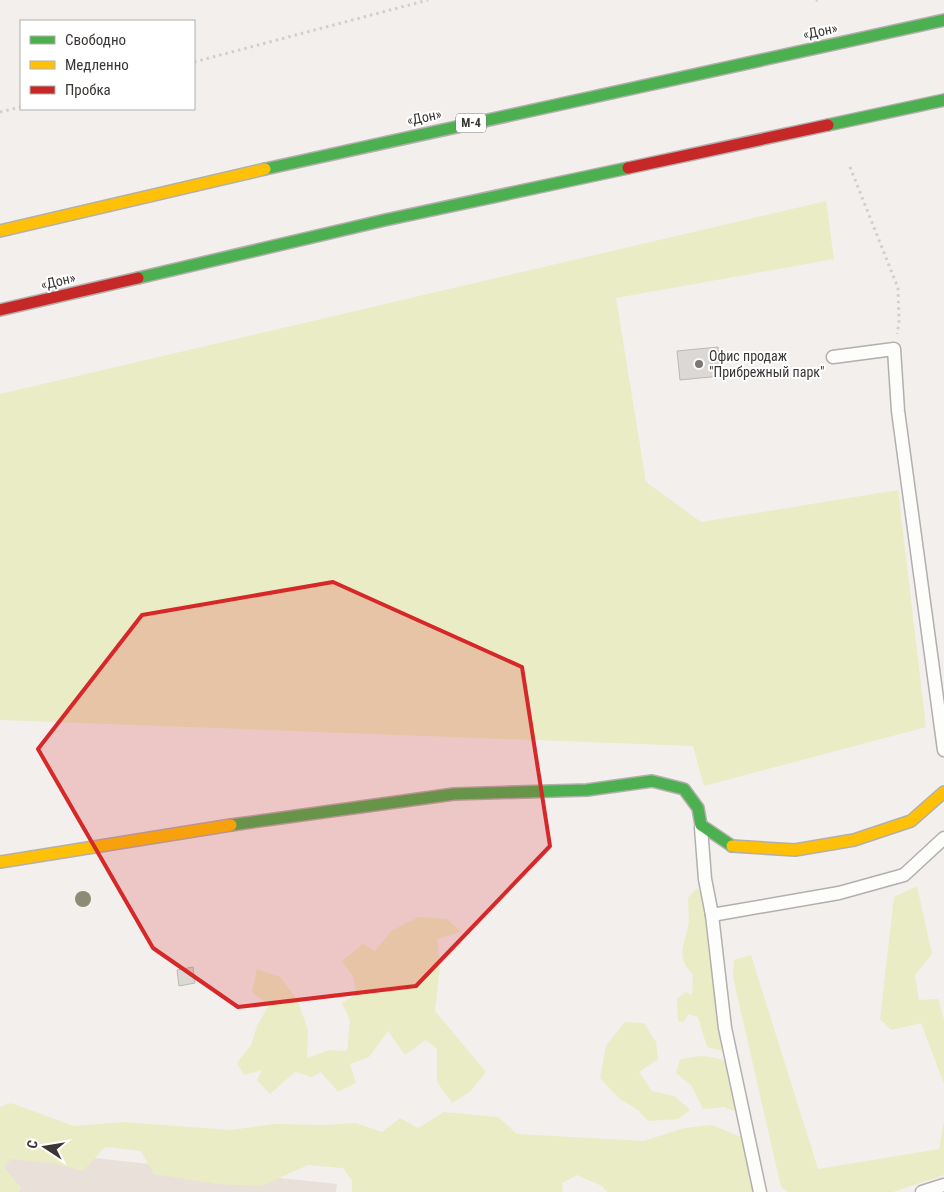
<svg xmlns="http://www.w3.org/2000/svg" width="944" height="1192" viewBox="0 0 944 1192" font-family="'Roboto Condensed',sans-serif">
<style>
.built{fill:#eae0da}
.green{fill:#eaecc5}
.building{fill:#dbd8d6;stroke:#bbb9b7}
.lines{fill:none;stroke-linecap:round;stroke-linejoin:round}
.lane-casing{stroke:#b2afad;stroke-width:15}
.fast-casing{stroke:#b2afad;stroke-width:14}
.slow-casing{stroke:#b2afad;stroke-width:14}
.jam-casing{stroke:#b2afad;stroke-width:14}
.path{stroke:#d1cfce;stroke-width:3;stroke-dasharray:2.5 4;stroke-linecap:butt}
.lane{stroke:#fdfdfc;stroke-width:12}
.fast{stroke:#4caf50;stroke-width:11}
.slow{stroke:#ffc107;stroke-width:11}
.jam{stroke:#c62828;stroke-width:11}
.tree{fill:#8c8b73}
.marked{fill:#d62828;fill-opacity:0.2;stroke:#d62828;stroke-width:4;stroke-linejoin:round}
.poi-dot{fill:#7a7775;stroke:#fff;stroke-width:2}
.labels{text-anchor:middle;stroke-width:4;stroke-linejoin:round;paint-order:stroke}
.shield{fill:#fff;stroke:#747271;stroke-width:1}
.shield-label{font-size:12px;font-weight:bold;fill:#393634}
.street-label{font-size:14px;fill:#393634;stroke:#fff}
.poi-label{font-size:14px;fill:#393634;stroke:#fff;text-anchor:start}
</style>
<rect width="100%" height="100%" fill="#f3efed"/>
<polygon class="built" points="0,1148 337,1184 336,1192 0,1192"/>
<g class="green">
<polygon points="826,201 834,259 616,298 646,482 701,522 898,490 926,727 704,786 693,746 0,720 0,394"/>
<polygon points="917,886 932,954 915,975 919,1000 938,999 944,1020 944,1084 921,1023 891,1030 880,1019 894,897"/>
<path d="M697,888L703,896L709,956L731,1023L730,1039L722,1051L707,1047L698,1017L688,1014L684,1022L678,1021L677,998L686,992L692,995L693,975C676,956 683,949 688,927C690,918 688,907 688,898Z"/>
<polygon points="419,917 447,919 461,932 437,939 440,966 435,1011 486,1072 470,1092 452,1103 437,1082 437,1049 426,1040 405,1055 388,1031 369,1057 350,1064 356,1083 338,1092 321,1072 312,1077 295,1072 270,1094 257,1080 262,1070 244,1075 237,1063 251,1045 257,1026 269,1005 252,992 257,969 280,977 297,999 308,1030 307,1058 330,1050 347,1051 350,1020 342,1003 356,994 354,978 342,961 363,944 375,951 391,931"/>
<polygon points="751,955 818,1169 939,1149 944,1121 944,1175 893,1192 788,1192 781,1187 733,977 734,960"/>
<polygon points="625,1022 644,1023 656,1042 658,1059 639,1072 652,1091 674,1096 690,1110 678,1119 648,1121 638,1110 620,1099 600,1078 606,1046"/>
<path d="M701,1056C728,1058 734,1065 746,1088L735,1111L724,1107L703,1109L691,1085L676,1073L680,1059Z"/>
<polygon points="11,1103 74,1126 123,1122 231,1130 274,1124 326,1125 356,1123 382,1132 400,1118 418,1128 444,1112 498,1117 517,1134 644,1141 684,1128 712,1125 746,1139 761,1192 607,1192 602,1186 577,1175 562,1183 563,1192 352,1192 352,1181 343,1168 308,1165 261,1186 217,1184 154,1174 141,1151 105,1147 83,1171 53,1163 11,1159 4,1167 21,1188 19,1192 0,1192 0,1107"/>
</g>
<g class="building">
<polygon points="718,347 721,376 680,380 677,351"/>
<polygon points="193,967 195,983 179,986 177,970"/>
</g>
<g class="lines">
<g class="lane-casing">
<g id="lane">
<polyline points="833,357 894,349 898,411 944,750"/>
<polyline points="701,828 705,879 712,915 839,893 904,875 944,838"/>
<polyline points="712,915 725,1028 760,1192"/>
<polyline points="922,1192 944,1185"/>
</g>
</g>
<g class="fast-casing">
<g id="fast">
<polyline points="828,125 944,100"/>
<polyline points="265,169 944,20"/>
<polyline points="138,278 385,220 628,168"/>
<polyline points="231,825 454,794 587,790 652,781 684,789 698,808 701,825 732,846"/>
</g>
</g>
<g class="slow-casing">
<g id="slow">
<polyline points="0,231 265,169"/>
<polyline points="732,846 795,850 854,840 911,821 944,792"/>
<polyline points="0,862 231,825"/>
</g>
</g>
<g class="jam-casing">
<g id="jam">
<polyline points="628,168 828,125"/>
<polyline points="0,310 138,278"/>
</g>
</g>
<g class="path">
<polyline points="816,1 817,0"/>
<polyline points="194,62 428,0"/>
<polyline points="0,112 21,107"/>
<polyline points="850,167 898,288 899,323 897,334"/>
</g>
<use href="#lane" class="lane"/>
<use href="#fast" class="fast"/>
<use href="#slow" class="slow"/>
<use href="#jam" class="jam"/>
</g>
<circle class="tree" cx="83" cy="899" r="8"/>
<path class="marked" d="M333,582L522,667L550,846L416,986L238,1007L153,948L38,749L142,615Z"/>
<circle class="poi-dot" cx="699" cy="364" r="5"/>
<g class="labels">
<rect class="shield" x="456" y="113.5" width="30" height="19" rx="4"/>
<g class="shield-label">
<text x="471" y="127">М-4</text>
</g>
<g class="street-label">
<text transform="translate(820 31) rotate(-12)" y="5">«Дон»</text>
<text transform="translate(424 117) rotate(-12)" y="5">«Дон»</text>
<text transform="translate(58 281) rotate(-13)" y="5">«Дон»</text>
</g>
<g class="poi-label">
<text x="709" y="361">Офис продаж<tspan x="709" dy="16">"Прибрежный парк"</tspan></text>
</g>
</g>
<rect x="20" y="20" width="175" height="90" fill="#ffffff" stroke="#b0afae"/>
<rect x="30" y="36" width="25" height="8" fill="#4caf50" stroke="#b0afae"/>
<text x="65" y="45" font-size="15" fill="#393634">Свободно</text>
<rect x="30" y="61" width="25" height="8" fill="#ffc107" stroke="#b0afae"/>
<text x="65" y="70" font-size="15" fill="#393634">Медленно</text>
<rect x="30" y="86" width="25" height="8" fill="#c62828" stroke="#b0afae"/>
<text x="65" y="95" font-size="15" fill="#393634">Пробка</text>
<g transform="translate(45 1147) rotate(282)" stroke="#ffffff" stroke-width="4" paint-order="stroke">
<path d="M0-4L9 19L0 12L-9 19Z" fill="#393634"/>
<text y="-8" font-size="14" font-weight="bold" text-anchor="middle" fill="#393634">С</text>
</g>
</svg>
